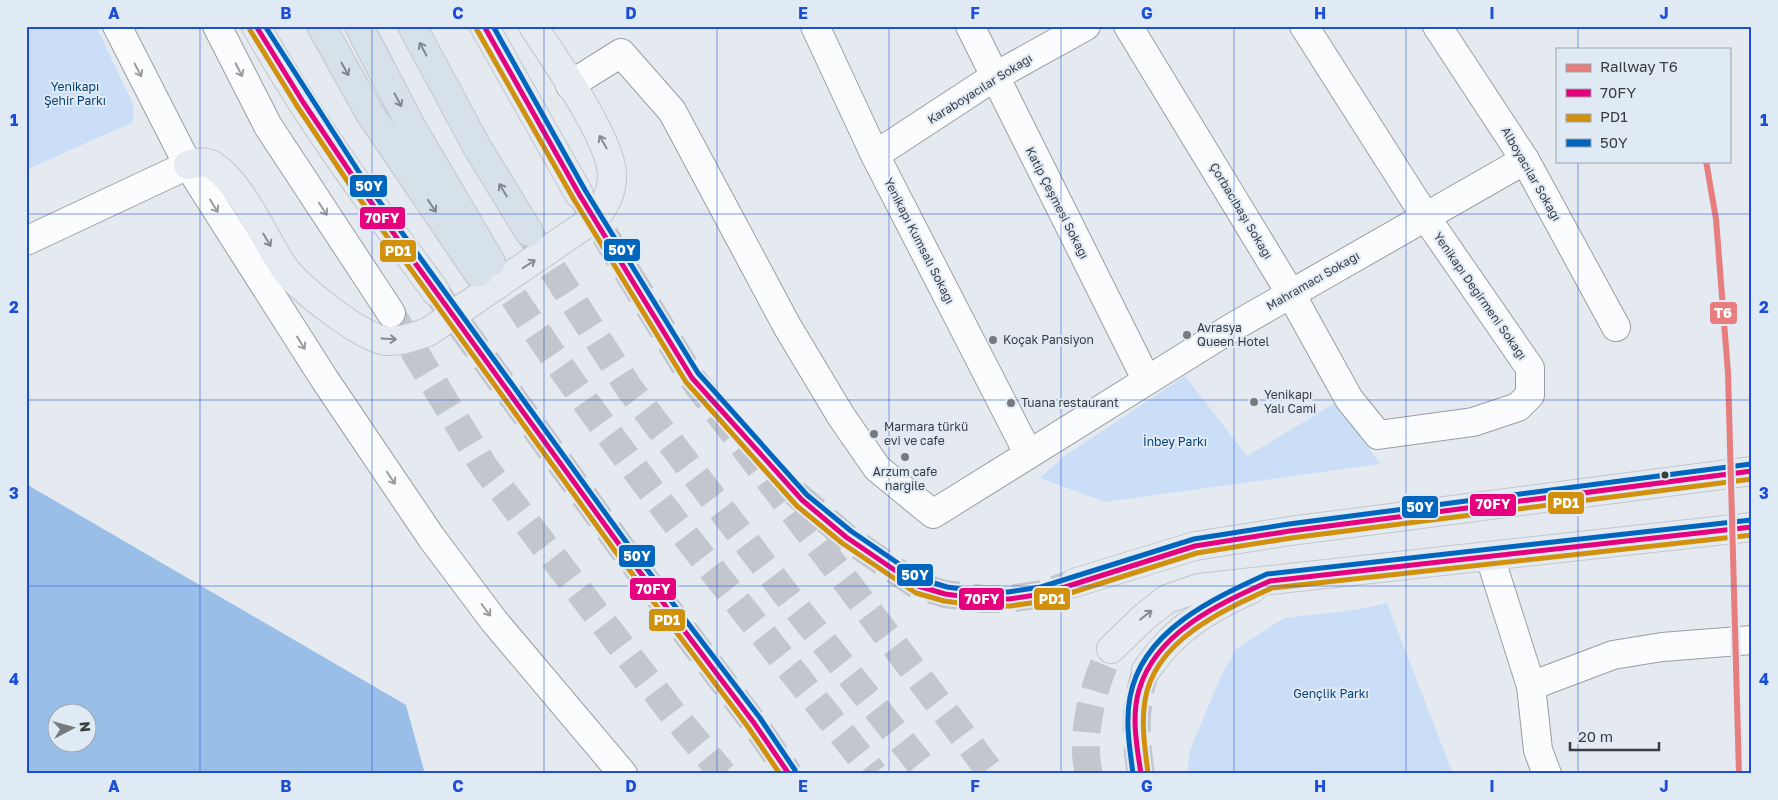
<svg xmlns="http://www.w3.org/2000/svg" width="1778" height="800" viewBox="0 0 1778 800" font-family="'Golos Text',sans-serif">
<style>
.green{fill:#cadff7}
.water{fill:#99bfe8;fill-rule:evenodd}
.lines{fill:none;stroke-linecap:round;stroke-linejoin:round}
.minor-tunnel{stroke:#c3c7cd;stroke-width:28;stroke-dasharray:28 14;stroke-linecap:butt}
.major-tunnel{stroke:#c3c7cd;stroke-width:28;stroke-dasharray:28 14;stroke-linecap:butt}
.highway-tunnel{stroke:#c3c7cd;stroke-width:28;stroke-dasharray:28 14;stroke-linecap:butt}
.minor-casing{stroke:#9a9ea2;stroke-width:30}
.major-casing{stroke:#c3c6c9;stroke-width:30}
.highway-casing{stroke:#c3c6c9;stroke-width:30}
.minor{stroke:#fbfcfd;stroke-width:28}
.major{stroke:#e6ebf1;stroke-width:28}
.highway{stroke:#d7e1ea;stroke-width:28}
.bus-1-casing{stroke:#e0eaf5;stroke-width:9}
.bus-2-casing{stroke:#e0eaf5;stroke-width:9}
.bus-3-casing{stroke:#e0eaf5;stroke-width:9}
.bus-1{stroke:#e5007d;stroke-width:5}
.bus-2{stroke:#d1910d;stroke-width:5}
.bus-3{stroke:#0065bd;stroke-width:5}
.rail-1-casing{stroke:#e0eaf5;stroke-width:10}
.rail-1{stroke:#e87d7d;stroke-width:6}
.oneway{stroke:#80878e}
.oneway2{stroke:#9a9ca0}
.oneway3{stroke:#878b91}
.grid{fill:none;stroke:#1d4ed8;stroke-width:1;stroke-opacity:0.55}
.poi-dot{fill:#757a7f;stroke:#e0eaf5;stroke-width:2}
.bus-dot{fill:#393d42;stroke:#e0eaf5;stroke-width:2}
.labels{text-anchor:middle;stroke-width:4;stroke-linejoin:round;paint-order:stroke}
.park-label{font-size:12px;fill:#094376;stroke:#e0eaf5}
.street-label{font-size:12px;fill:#393d42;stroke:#e0eaf5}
.poi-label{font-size:12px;fill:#393d42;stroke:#e0eaf5;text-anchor:start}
.line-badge{stroke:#e0eaf5;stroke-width:2}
.badge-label{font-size:14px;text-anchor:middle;font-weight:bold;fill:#fff}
.neatline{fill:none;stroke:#1d4ed8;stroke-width:2}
.grid-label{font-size:16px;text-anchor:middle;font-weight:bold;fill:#1d4ed8}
</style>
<rect width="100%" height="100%" fill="#e5eaf0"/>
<g class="green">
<polygon points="26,26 96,26 133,104 133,122 26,170"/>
<polygon points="1185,376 1247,456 1340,400 1359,435 1380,464 1105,502 1040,478 1063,457"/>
<polygon points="1387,603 1453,774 1187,774 1190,750 1221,676 1236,649 1284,618 1355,610"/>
</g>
<path class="water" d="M26,484L406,705L425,774H26ZM58,712H88V742H58Z"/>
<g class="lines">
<polyline class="minor-tunnel" points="391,313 485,468 673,714 723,774"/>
<g class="major-tunnel">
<polyline points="583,199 692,378 992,774"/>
<polyline points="436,292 621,547 754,723 789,774"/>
<polyline points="795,493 846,537 918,586 945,594 983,599 1009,599 1043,594 1074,583"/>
<path d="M1089,774C1079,735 1094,683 1111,649"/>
<path d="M1141,774C1135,737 1134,705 1146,670"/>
</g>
<g class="highway-tunnel">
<polyline points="530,234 629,388 795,606 928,774"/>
<path d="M491,262C605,442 742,607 874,774"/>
</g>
<g class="minor-casing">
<g id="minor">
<polyline points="117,26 188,165 325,380 431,537 494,621 623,774"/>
<polyline points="217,26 268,126 391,313"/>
<polyline points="815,26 875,155 1028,453"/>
<polyline points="970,26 1146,379"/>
<polyline points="1128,26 1291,294 1349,399 1378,435 1473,422 1518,407 1530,395 1530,368 1425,216 1304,26"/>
<polyline points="1437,26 1525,160 1616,327"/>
<polyline points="570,85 621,53 672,111 787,326 841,416 877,468 933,514 1233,327 1525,160"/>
<polyline points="875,155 994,77 1086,26"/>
<polyline points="26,241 188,165"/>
<polyline points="1490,557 1531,686 1613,655 1662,647 1752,640"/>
<polyline points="1531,686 1538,750 1547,774"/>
</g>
</g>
<g class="major-casing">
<g id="major">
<path d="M256,26C308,119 373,206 436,292"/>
<polyline points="484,26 579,194"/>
<path d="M188,165C196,163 206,160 214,166C243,186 263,236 283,266C295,286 363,339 387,341C401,342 415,336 428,332L595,218C606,205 613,191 612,173C609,136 555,60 533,26"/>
<polyline points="1074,583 1195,546 1290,531 1752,471"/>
<polyline points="1111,649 1143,618 1167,599 1199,588 1752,527"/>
<path d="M1146,670C1153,661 1160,651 1168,643C1191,619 1222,602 1252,589"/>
</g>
</g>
<g class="highway-casing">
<g id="highway">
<polyline points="321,26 369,112 478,273"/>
<polyline points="359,26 411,126 491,262"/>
<polyline points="412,26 477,147 529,232"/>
</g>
</g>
<use href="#minor" class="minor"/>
<use href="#major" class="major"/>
<use href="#highway" class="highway"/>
<g class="bus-1-casing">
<g id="bus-1">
<polyline points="256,26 303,102 360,187 621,547 754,723 789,774"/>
<polyline points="484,26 579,194 692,378 802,500 846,537 918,586 945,594 983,599 1009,599 1043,594 1195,546 1290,531 1752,471"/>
<path d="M1141,774C1137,747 1131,717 1139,690C1156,632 1219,604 1270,581L1752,527"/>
</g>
</g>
<g class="bus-2-casing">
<g id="bus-2">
<polyline points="250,30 297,106 354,191 615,551 748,727 780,774"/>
<polyline points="477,30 573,198 686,382 797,506 842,543 916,593 944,601 982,606 1010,606 1045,601 1197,553 1291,538 1752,479"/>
<path d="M1148,773C1145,749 1141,724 1145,700C1155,640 1223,610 1272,588L1752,535"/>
</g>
</g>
<g class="bus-3-casing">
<g id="bus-3">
<polyline points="265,26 366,183 627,543 760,718 795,770"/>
<polyline points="493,26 585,190 698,373 807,495 851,531 921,579 947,587 983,592 1008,592 1041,587 1194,539 1289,524 1751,464"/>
<path d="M1133,774C1130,749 1125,723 1130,697C1142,631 1212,599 1267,574L1751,520"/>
</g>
</g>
<use href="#bus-1" class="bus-1"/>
<use href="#bus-2" class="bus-2"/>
<use href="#bus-3" class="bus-3"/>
<g class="rail-1-casing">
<polyline id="rail-1" points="1706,161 1716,219 1728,373 1739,774"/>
</g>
<use href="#rail-1" class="rail-1"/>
</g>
<defs><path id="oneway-shaft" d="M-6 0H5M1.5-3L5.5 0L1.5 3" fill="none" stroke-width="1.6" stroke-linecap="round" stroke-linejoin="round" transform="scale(1.25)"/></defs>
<g class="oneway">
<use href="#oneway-shaft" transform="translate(423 49) rotate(-118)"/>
<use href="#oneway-shaft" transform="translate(345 69) rotate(61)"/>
<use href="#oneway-shaft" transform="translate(398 100) rotate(62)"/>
<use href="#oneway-shaft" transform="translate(503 190) rotate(-121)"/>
<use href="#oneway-shaft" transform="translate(432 206) rotate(56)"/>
</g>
<g class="oneway2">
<use href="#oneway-shaft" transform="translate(138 70) rotate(62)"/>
<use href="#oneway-shaft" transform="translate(239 70) rotate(63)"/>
<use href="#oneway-shaft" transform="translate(214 206) rotate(58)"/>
<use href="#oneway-shaft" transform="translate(323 209) rotate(57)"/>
<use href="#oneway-shaft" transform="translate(301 343) rotate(58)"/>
<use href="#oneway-shaft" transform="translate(391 478) rotate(56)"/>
<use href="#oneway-shaft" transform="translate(486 610) rotate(53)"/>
</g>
<g class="oneway3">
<use href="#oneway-shaft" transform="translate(603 142) rotate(-119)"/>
<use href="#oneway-shaft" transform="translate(267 240) rotate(59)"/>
<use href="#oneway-shaft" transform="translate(529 264) rotate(-33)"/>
<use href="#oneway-shaft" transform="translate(389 339) rotate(3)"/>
<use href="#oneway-shaft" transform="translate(1146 615) rotate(-38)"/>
</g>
<path class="grid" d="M200,26V774M372,26V774M544,26V774M717,26V774M889,26V774M1061,26V774M1234,26V774M1406,26V774M1578,26V49M1578,161V774M26,214H1752M26,400H1752M26,586H1752"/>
<g class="poi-dot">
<circle cx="1187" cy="335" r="5"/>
<circle cx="993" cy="340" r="5"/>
<circle cx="1254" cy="402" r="5"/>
<circle cx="1011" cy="403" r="5"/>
<circle cx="874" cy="434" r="5"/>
<circle cx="905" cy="457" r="5"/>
</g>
<circle class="bus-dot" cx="1665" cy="475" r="4.5"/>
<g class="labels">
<g class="park-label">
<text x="75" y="91">Yenikapı<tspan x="75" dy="14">Şehir Parkı</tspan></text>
<text x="1175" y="446">İnbey Parkı</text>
<text x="1331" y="698">Gençlik Parkı</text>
</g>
<g class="street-label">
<text transform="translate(980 89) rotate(-32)" y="4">Karaboyacılar Sokağı</text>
<text transform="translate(1531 174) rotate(60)" y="4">Alboyacılar Sokağı</text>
<text transform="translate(1057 203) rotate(63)" y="4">Katip Çeşmesi Sokağı</text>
<text transform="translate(1241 211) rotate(59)" y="4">Çorbacıbaşı Sokağı</text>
<text transform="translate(919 241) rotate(63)" y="4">Yenikapı Kumsalı Sokağı</text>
<text transform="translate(1313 281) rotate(-30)" y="4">Mahramacı Sokağı</text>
<text transform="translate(1480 296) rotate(55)" y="4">Yenikapı Değirmeni Sokağı</text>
</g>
<g class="poi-label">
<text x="1197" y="332">Avrasya<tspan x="1197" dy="14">Queen Hotel</tspan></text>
<text x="1003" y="344">Koçak Pansiyon</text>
<text x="1264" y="399">Yenikapı<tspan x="1264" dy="14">Yalı Cami</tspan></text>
<text x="1021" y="407">Tuana restaurant</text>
<text x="884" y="431">Marmara türkü<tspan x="884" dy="14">evi ve cafe</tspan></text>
<text x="905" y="476" text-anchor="middle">Arzum cafe<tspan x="905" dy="14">nargile</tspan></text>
</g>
</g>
<g class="line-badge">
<rect x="349" y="174" width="39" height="24" rx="5" fill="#0065bd"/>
<rect x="359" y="206" width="47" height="24" rx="5" fill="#e5007d"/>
<rect x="603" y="238" width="38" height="24" rx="5" fill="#0065bd"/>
<rect x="379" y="239" width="38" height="24" rx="5" fill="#d1910d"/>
<rect x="1709" y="301" width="29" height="24" rx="5" fill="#e87d7d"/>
<rect x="1547" y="491" width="38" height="24" rx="5" fill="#d1910d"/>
<rect x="1469" y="493" width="48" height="24" rx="5" fill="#e5007d"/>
<rect x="1401" y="495" width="38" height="24" rx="5" fill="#0065bd"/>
<rect x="618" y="544" width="38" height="24" rx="5" fill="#0065bd"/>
<rect x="896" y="563" width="38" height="24" rx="5" fill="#0065bd"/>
<rect x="629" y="577" width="48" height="24" rx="5" fill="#e5007d"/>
<rect x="1033" y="587" width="38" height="24" rx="5" fill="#d1910d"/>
<rect x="958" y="587" width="47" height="24" rx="5" fill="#e5007d"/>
<rect x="648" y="608" width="38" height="24" rx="5" fill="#d1910d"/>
</g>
<g class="badge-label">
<text x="369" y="191">50Y</text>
<text x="382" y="223">70FY</text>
<text x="622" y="255">50Y</text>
<text x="398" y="256">PD1</text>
<text x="1723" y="318">T6</text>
<text x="1566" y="508">PD1</text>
<text x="1493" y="509">70FY</text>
<text x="1420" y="512">50Y</text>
<text x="637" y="561">50Y</text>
<text x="915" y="580">50Y</text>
<text x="653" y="594">70FY</text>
<text x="1052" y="604">PD1</text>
<text x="982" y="604">70FY</text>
<text x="667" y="625">PD1</text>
</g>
<rect width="1778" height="800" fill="none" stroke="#e0eaf5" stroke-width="55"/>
<rect x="1556" y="48" width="175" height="115" fill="#e0eaf5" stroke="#9da5ad"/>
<rect x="1566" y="64" width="25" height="8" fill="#e87d7d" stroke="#9da5ad"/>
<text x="1600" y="72" font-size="15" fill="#393d42">Railway T6</text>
<rect x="1566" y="89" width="25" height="8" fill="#e5007d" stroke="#9da5ad"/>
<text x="1600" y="98" font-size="15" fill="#393d42">70FY</text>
<rect x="1566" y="114" width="25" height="8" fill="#d1910d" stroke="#9da5ad"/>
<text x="1600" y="122" font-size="15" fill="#393d42">PD1</text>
<rect x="1566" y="139" width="25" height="8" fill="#0065bd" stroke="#9da5ad"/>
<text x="1600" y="148" font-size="15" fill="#393d42">50Y</text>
<g transform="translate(72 728) rotate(84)"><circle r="24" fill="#e0eaf5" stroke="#9da5ad"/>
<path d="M0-4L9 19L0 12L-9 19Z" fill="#757a7f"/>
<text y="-8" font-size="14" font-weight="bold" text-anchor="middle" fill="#393d42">N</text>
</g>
<path d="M1570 742v8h89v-8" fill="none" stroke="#393d42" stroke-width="2.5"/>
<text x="1578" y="742" font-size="15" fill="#393d42" stroke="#e0eaf5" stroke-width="4" paint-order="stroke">20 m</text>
<rect x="28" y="28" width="1722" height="744" class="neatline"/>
<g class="grid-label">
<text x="114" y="19">A</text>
<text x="286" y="19">B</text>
<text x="458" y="19">C</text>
<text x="631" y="19">D</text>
<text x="803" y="19">E</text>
<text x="975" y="19">F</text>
<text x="1147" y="19">G</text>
<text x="1320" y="19">H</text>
<text x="1492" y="19">I</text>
<text x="1664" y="19">J</text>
<text x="14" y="126">1</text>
<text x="1764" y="126">1</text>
<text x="14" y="313">2</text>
<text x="1764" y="313">2</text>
<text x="14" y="499">3</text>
<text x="1764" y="499">3</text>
<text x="14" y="685">4</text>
<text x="1764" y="685">4</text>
<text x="114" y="792">A</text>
<text x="286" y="792">B</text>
<text x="458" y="792">C</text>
<text x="631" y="792">D</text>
<text x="803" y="792">E</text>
<text x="975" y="792">F</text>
<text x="1147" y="792">G</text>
<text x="1320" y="792">H</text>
<text x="1492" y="792">I</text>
<text x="1664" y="792">J</text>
</g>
</svg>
